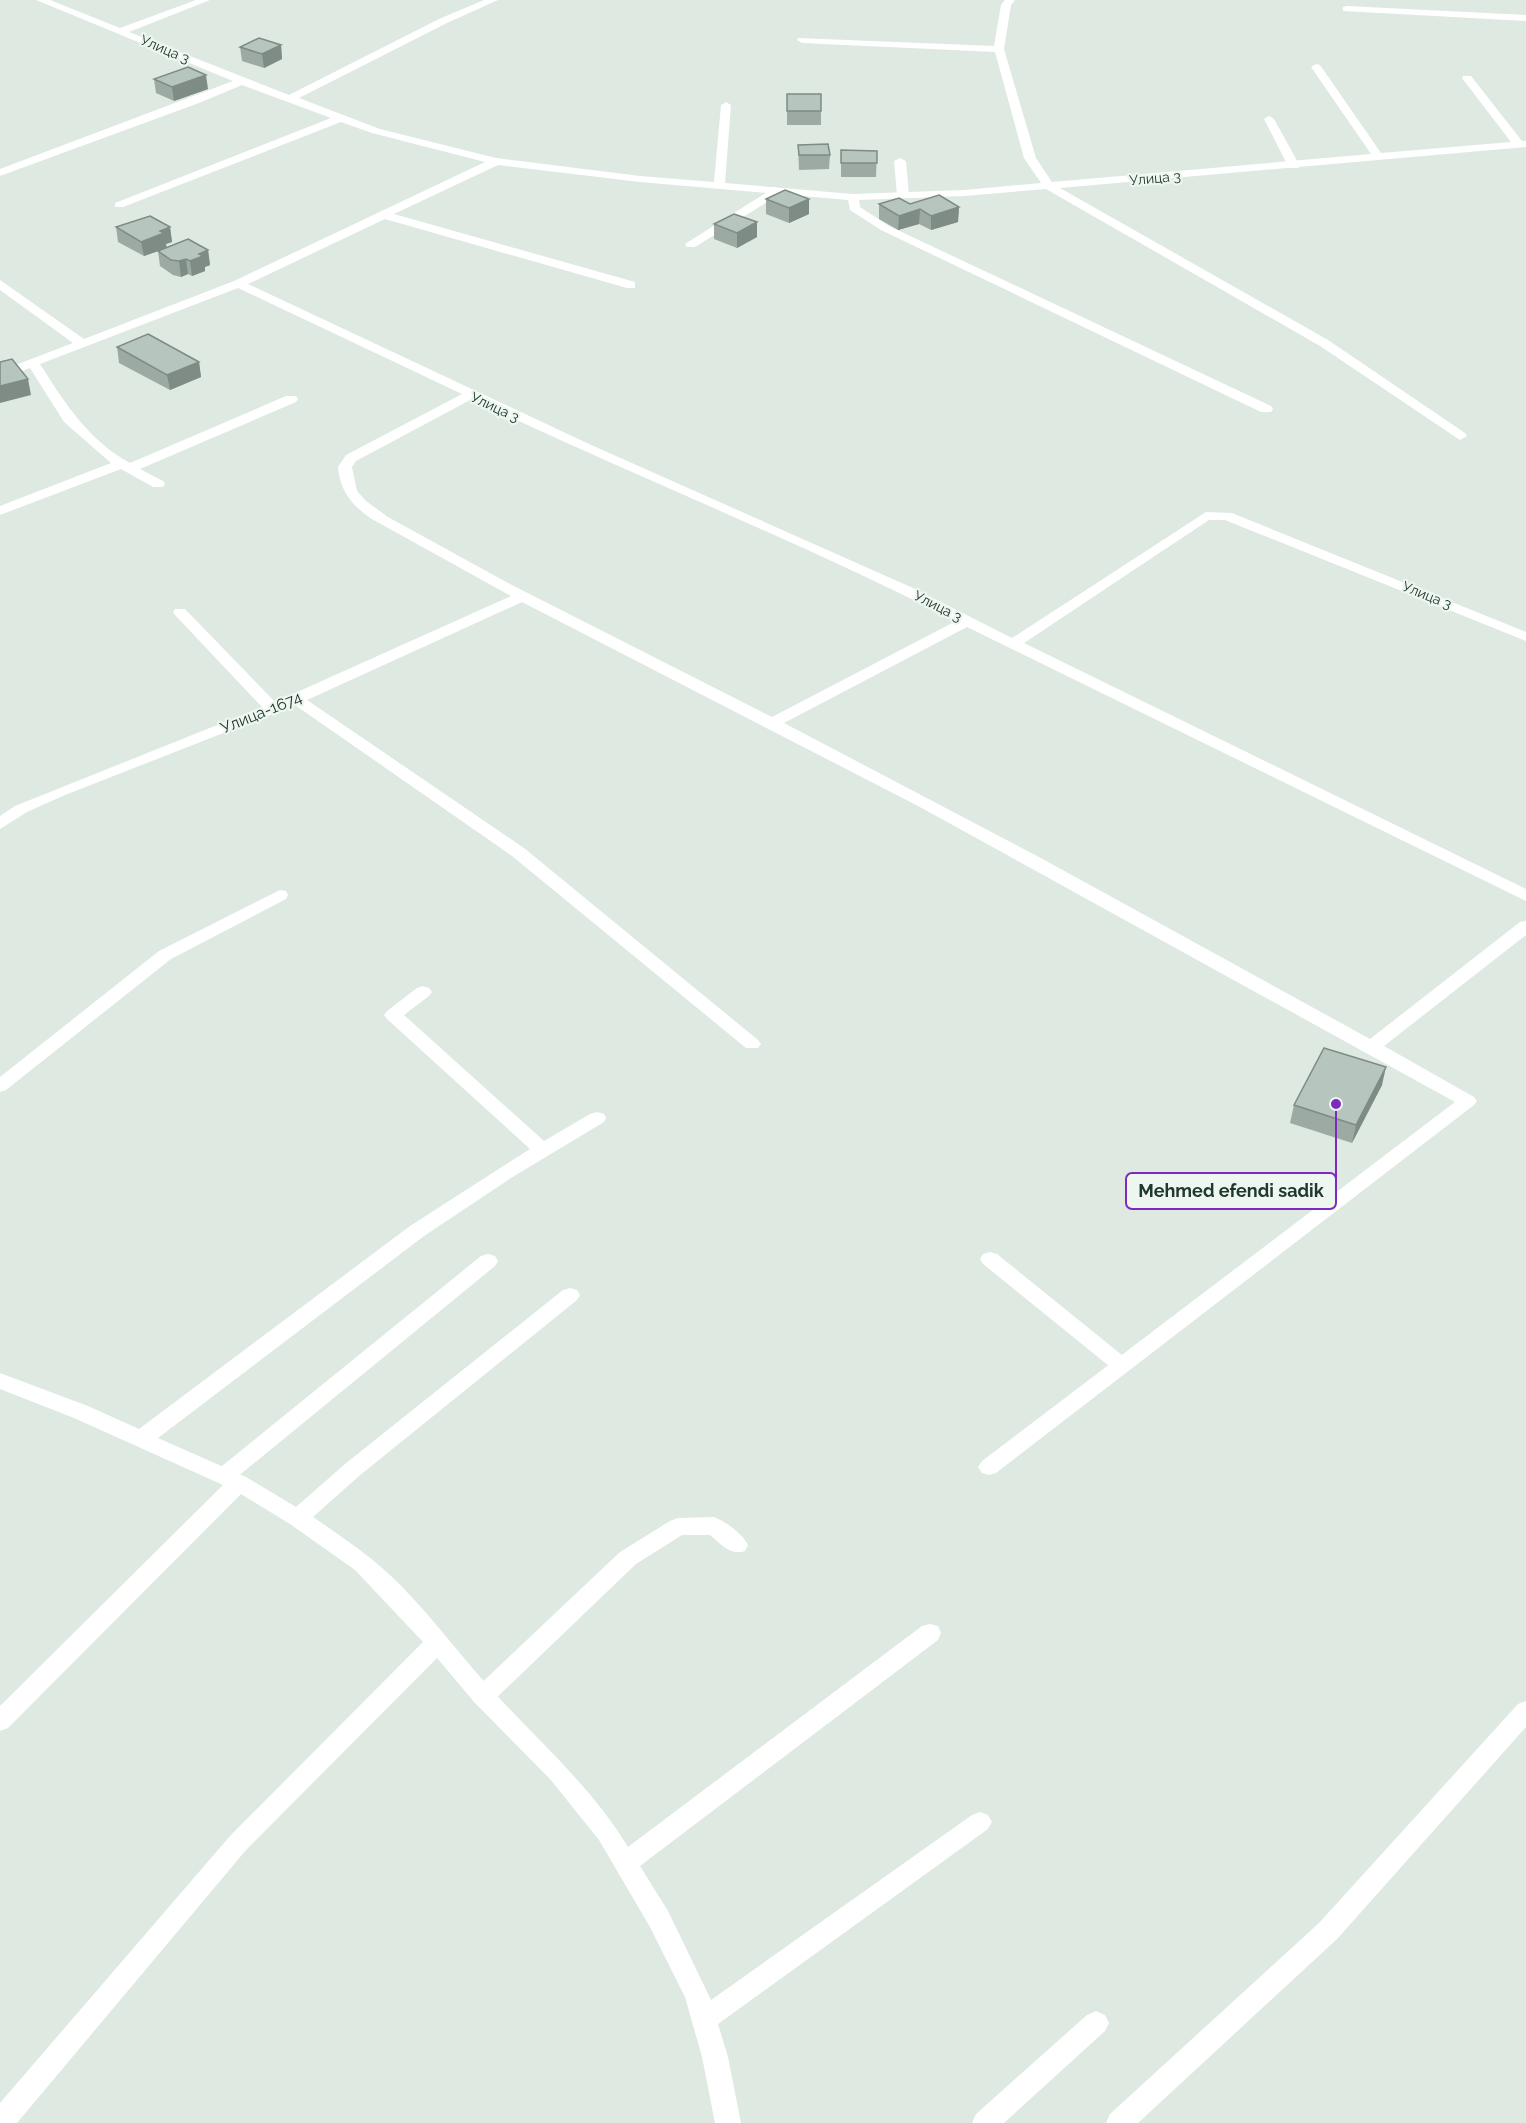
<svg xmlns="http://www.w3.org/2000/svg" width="1526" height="2123" viewBox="0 0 1526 2123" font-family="Raleway,sans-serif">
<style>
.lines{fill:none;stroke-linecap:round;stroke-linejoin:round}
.service{fill:#fff;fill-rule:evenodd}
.minor{fill:#fff;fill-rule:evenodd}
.wall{fill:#9daaa3}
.shaded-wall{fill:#7f8b85}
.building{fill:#b6c6be;stroke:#7f8b85;stroke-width:1.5}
.labels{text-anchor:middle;stroke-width:4.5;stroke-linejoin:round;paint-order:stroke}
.far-street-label{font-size:14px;fill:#20382e;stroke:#eef6f0}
.street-label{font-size:16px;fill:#20382e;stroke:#eef6f0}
.leader{fill:none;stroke:#7b2cbf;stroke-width:2}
.callout-dot{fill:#7b2cbf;stroke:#eef6f0;stroke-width:2}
.callout{fill:#eef6f0;stroke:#7b2cbf;stroke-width:2}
.callout-label{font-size:18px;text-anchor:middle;font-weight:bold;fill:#20382e}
</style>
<rect width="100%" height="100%" fill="#dee9e2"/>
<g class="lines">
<g class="service">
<polygon points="1347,6 1526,15 1526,21 1343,11 1343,7"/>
<polygon points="1269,116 1274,119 1300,166 1298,168 1290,168 1288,166 1264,119"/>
<polygon points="900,158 906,161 909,195 903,198 897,195 894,161"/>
<polygon points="775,187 781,190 772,199 695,247 687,247 685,244"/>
<polygon points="280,890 286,891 288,895 286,899 171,959 6,1090 0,1092 0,1077 159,951"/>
<polygon points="990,1252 997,1254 1128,1360 1131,1365 1128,1370 1121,1373 1114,1370 983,1264 980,1259 983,1254"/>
<polygon points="488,1254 495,1256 498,1261 495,1266 231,1482 224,1484 217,1482 213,1476 217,1470 481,1256"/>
<path d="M714,1517C726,1522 742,1533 748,1545L745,1551C730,1556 721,1544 710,1535H682L636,1564L491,1703L483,1706L475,1703L472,1696L475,1689L620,1552L670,1521L678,1518Z"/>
<polygon points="1096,2011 1105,2015 1109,2023 1105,2031 1004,2123 972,2123 976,2114 1087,2015"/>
</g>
<g class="minor">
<path d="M36,0H50L120,28L196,0H210L129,32L289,95L439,19L484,0H498L447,23L299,98L380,129L496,158L640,176L714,182L721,105L726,102L731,105L725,183L853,194L964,190L1041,183L1024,158L995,52L802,43L797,40L798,38L994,46L1001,5L1005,0H1015L1011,5L1004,49L1036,158L1052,182L1371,154L1311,67L1316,64L1320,65L1381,153L1511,142L1462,78L1463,76H1471L1522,141H1526V147L1060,188L1328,340L1465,433L1467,436L1460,440L1320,346L1046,189L964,196L859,200L860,207L889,226L1271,406L1273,409L1271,412H1261L881,230L850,210L848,200L640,182L498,165L394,214L635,282V288H627L385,219L248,284L589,444L913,588L1012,638L1206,512L1232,513L1526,632V641L1225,520H1209L1024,643L1526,889V901L967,627L784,723L1039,857L1370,1039L1520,922L1526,921V935L1384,1046L1474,1097L1477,1101L1474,1105L996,1473L989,1475L982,1473L978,1467L982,1461L1455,1102L918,806L522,602L307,700L524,848L758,1040L761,1044L758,1048H746L512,856L295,705L65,795L27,812L0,829V816L15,806L262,707L175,615L173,612L175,609H185L275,702L511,596L370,518C351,504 340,491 338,467L346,455L462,394L238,288L40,364C65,403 88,440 130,463L286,396H296L298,399L296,402L140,469L163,481L165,484L163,487H153L121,469L0,515V506L111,463L64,422L30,368L0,379V371L73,343L0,290V280L84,339L234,281L485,162L372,133L341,122L123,207H115V203L331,118L242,85L199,103L0,176V169L233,81ZM472,399C632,475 798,541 956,621L772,717L508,583L388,517L366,501L357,491L352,467L356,461Z"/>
<path d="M423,986L429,988L432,992L429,996L404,1015L544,1141L590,1114L597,1112L604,1114L606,1118L604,1122L511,1178L424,1236L158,1438L246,1477L296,1507L345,1464L563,1290L570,1288L577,1290L580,1295L577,1300L359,1476L313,1517C332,1530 351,1543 369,1557C415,1593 451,1645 490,1688C538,1741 591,1786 628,1847L922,1626L930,1624L938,1626L941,1633L938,1640L640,1866L668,1911L711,2000L972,1815L980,1812L988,1815L992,1822L988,1829L718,2024L728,2057L741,2123H715L702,2057L685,1997L650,1927L599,1840L550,1779L475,1703L437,1658L246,1850L17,2123H0V2103L230,1836L423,1642L355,1570L290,1524L241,1494L8,1728L0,1731V1706L223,1485L74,1418L0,1389V1373L88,1406L139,1429L410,1226L530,1149L387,1019L384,1015L387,1011L417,988Z"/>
<polygon points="1526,1701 1526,1727 1337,1939 1138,2123 1106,2123 1110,2114 1319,1923 1518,1704"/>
</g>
</g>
<g class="wall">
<polygon points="281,45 282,59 264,68 242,61 240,47"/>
<polygon points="154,79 208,89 174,101 156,93"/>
<polygon points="787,94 821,111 821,125 787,125"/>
<polygon points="798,145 830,155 829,169 799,170"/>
<polygon points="841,150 877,151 876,177 841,177"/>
<polygon points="766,199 809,214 789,223 766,214"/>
<polygon points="879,204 910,204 959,207 958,222 931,230 919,224 898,230 879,219"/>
<polygon points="757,222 757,237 737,248 714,239 714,224"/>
<polygon points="116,227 170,227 172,242 166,244 166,248 208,250 210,265 205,267 205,271 192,276 188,274 181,277 173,275 160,266 158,251 144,256 118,242"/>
<polygon points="117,347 199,362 201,377 170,390 119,363"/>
<polygon points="1382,1085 1352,1143 1290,1123 1294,1105"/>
</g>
<g class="shaded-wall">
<polygon points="281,45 282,59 264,68 262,54"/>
<polygon points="206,75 208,89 174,101 172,87"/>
<polygon points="809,199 809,214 789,223 789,208"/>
<polygon points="959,207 958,222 931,230 931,216"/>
<polygon points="920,209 919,224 898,230 899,216"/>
<polygon points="757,222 757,237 737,248 737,233"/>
<polygon points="170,227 172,242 166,244 167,248 144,256 141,242 160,231"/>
<polygon points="208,250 210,265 205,267 205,271 192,276 190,261 199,254"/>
<polygon points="186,259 188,274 181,277 179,261"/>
<polygon points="199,362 201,377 170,390 167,375"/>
<polygon points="28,379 31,395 0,403 0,386"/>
<polygon points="1386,1067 1382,1085 1352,1143 1356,1125"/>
</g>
<g class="building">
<polygon points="259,38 281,45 262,54 240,47"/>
<polygon points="188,67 206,75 172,87 154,79"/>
<rect x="787" y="94" width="34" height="17"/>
<polygon points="828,144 830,155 799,155 798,145"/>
<polygon points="841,150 877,151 877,163 841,163"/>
<polygon points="785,190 809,199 789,208 766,199"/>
<polygon points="939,195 959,207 931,216 920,209 899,216 879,204 899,198 910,204"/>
<polygon points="734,214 757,222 737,233 714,224"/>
<polygon points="150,216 170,227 160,231 164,233 141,242 116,227"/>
<polygon points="188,239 208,250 199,254 203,256 190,261 186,259 179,261 171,260 158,251"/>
<polygon points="148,334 199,362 167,375 117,347"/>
<polygon points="12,359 28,379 0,386 0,362"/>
<polygon points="1324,1048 1386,1067 1356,1125 1294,1105"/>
</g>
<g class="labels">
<g class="far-street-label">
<text transform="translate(165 49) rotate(23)" y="5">Улица 3</text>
<text transform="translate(1155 178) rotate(-5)" y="5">Улица 3</text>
<text transform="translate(495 407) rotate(25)" y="5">Улица 3</text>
<text transform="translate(1427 595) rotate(22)" y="5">Улица 3</text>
<text transform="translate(938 606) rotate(27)" y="5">Улица 3</text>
</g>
<g class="street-label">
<text transform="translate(261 712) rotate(-22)" y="6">Улица-1674</text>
</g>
</g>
<path class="leader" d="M1336 1104L1336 1191"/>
<circle class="callout-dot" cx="1336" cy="1104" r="6"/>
<rect class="callout" x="1126" y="1173" width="210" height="36" rx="6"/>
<g class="callout-label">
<text x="1231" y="1197">Mehmed efendi sadik</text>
</g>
</svg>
